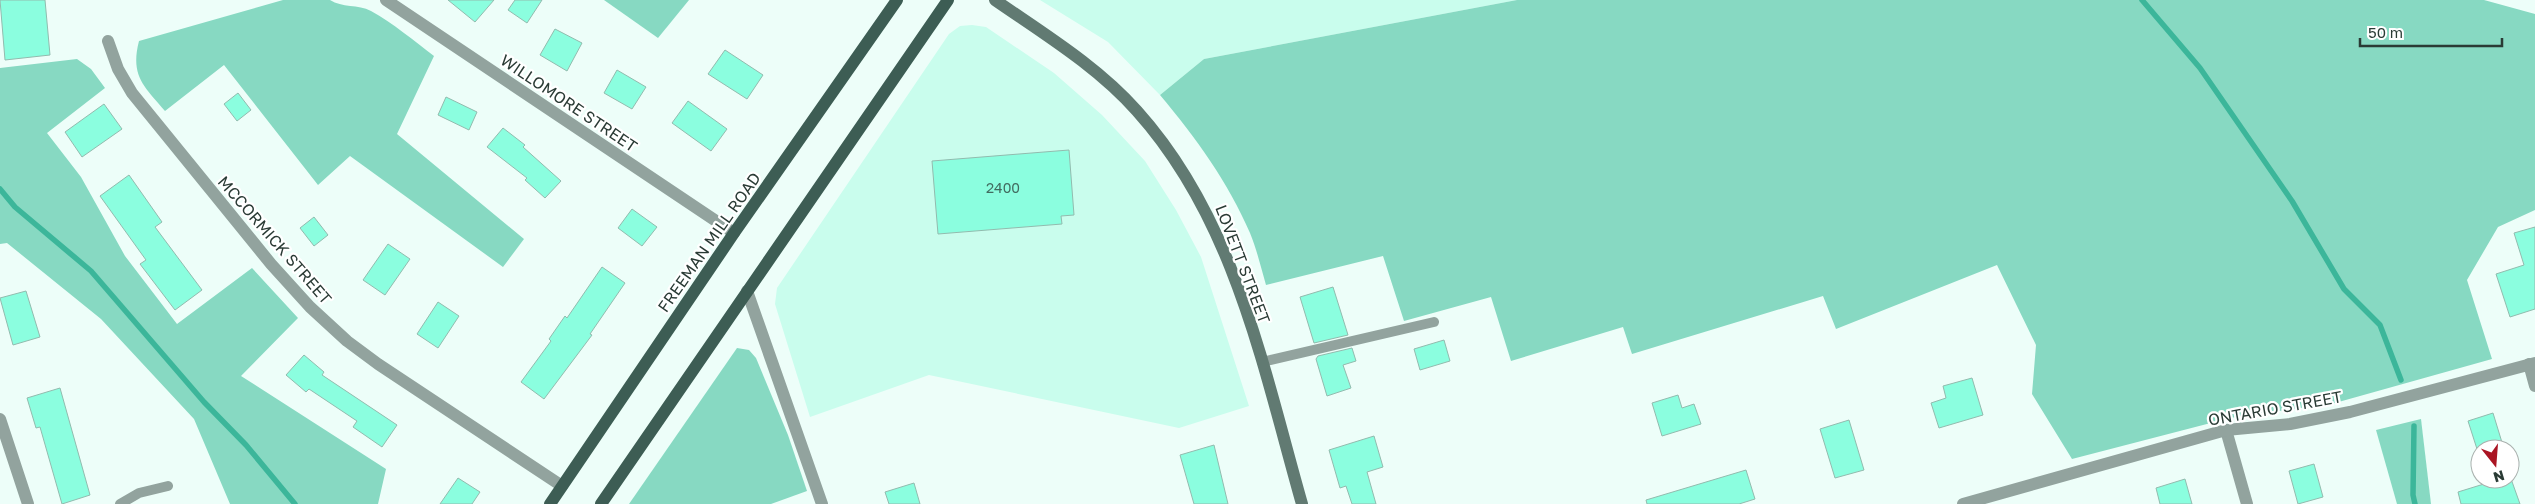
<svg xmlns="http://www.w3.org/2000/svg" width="2535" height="504" viewBox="0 0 2535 504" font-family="'Golos Text',sans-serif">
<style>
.built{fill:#c9fded}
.green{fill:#87d9c2}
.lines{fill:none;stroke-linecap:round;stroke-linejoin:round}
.stream{stroke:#3cb69a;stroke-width:5.5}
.building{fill:#8bfedf;stroke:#92bbae}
.lane{stroke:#92a39e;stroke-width:10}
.street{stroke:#92a39e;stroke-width:12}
.secondary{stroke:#617a72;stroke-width:12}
.primary{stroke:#3d5d54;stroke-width:12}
.labels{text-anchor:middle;stroke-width:4.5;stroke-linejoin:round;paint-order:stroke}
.number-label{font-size:14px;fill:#426c60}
.street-label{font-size:16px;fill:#2a3b35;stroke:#fff}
</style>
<rect width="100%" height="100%" fill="#edfef9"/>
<g class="built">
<polygon points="1040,0 1517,0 1204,59 1160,95 1108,42"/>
<polygon points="972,25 986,27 1054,73 1102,115 1145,161 1176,210 1201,257 1249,406 1179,428 929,375 810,417 775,304 777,288 949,34 960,26"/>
</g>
<g class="green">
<path d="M283,0H330C342,8 358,4 371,11C393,23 414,41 434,56L397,134L524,239L503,267L350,156L318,185L224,65L165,111C144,86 130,76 139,41Z"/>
<polygon points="604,0 689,0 658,38"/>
<path d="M1517,0H2484L2535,14V210L2498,227L2467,280L2492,359L2335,403L2230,418L2072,459L2032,394L2036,345L1997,265L1836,329L1823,296L1632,354L1623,327L1511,361L1491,297L1404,321L1383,256L1266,285C1261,268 1257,250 1250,233C1228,182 1196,138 1160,95L1204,59Z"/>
<polygon points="77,59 91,69 105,88 47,133 81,177 125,256 177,324 252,268 298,318 241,376 386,469 378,504 230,504 194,419 101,319 7,243 0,244 0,68"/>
<polygon points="737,348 749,350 756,358 788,435 807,491 771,504 629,504"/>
<polygon points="2421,419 2431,504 2397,504 2376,430"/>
</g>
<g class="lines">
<g class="stream">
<polyline points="2142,0 2200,68 2292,201 2344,289 2380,325 2401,380"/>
<polyline points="0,189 15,207 91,271 204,402 246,445 295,504"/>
<polyline points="2414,426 2413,495 2415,504"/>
</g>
</g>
<g class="building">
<polygon points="0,0 45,0 50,55 5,60"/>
<polygon points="448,0 494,0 475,22"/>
<polygon points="515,0 542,0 527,23 508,10"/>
<polygon points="555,29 582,43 567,71 540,55"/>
<polygon points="725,50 763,75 747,99 708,74"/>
<polygon points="617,70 646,87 632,109 604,93"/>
<polygon points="238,93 251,110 237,121 224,104"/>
<polygon points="446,97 477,112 469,130 438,115"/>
<polygon points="688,101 727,129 711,151 672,123"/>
<polygon points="104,104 122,129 82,157 65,132"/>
<polygon points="503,128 525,145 523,147 561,181 545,198 525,180 527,178 487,147"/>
<polygon points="1069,150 1074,215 1061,216 1062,224 938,234 932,161"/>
<polygon points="129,175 162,222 155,227 202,290 175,310 140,264 146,260 100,196"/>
<polygon points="632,209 657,227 642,246 618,228"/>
<polygon points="314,217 328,235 314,246 300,228"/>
<polygon points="2535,227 2535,309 2510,317 2496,274 2524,265 2514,233"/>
<polygon points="388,244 410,259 385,295 363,280"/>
<polygon points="602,267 625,283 590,334 592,335 544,399 521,382 551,341 549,339 565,316 567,318"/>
<polygon points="1333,287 1348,335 1314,343 1300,297"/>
<polygon points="26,291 40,337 13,345 0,298"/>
<polygon points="438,302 459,316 438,348 417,334"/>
<polygon points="1444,340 1450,361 1420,370 1414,349"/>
<polygon points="1352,348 1356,361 1343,365 1351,388 1327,396 1316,359 1318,356"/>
<polygon points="304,355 324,372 322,375 397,425 382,447 353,427 357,421 309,389 306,392 286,375"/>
<polygon points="1972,378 1983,415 1939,428 1931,403 1946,398 1943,386"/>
<polygon points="60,388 90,495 62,504 40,427 36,428 27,398"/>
<polygon points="1678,395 1682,408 1694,404 1701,424 1662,436 1652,403"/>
<polygon points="2493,413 2504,449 2477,449 2468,421"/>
<polygon points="1849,420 1864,470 1835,478 1820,429"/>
<polygon points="1374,436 1383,467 1367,472 1376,504 1352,504 1346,486 1340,488 1329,450"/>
<polygon points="1214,445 1228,504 1194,504 1180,455"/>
<polygon points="2314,464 2323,497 2298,504 2289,471"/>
<polygon points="1746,470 1755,499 1739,504 1647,504 1646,500"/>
<polygon points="2510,476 2520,504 2461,504 2458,492 2500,479 2510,479"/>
<polygon points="458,478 480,492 472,504 440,504"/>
<polygon points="2185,479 2192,504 2160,504 2156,488"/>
<polygon points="914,483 920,504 889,504 885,492"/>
</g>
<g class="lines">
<g class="lane">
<polyline points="1262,362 1434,322"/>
<polyline points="120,504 139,493 168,486"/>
</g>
<g class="street">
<polyline points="386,0 734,233"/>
<polyline points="108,41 118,69 132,93 271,264 310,307 347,341 378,364 562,486"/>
<polyline points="747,291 822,504"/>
<polyline points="2529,364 2535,386"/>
<polyline points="0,419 28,504"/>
<polyline points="2226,430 2247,504"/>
<polyline points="1963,504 2226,430 2290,424 2350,412 2535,363"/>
</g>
<path class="secondary" d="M995,0C1044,34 1097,66 1137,111C1235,220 1263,367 1302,504"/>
<g class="primary">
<polyline points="550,504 734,233 897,0"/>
<polyline points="601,504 948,0"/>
</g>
</g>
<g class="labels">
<g class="number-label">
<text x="1003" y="193">2400</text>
</g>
<g class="street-label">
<text transform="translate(569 103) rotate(34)" y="6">WILLOMORE STREET</text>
<text transform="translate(275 240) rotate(49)" y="6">MCCORMICK STREET</text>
<text transform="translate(709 242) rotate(-55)" y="6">FREEMAN MILL ROAD</text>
<text transform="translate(1243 264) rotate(69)" y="6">LOVETT STREET</text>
<text transform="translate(2275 408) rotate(-10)" y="6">ONTARIO STREET</text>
</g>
</g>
<g transform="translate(2495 464) rotate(163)"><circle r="24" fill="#ffffff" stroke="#aab1ae"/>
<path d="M0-4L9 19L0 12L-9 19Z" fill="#aa1523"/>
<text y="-8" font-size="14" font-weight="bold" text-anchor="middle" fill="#2a3b35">N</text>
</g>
<path d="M2360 38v8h142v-8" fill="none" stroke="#2a3b35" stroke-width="2.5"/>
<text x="2368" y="38" font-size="15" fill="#2a3b35" stroke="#ffffff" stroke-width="4" paint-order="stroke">50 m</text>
</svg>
